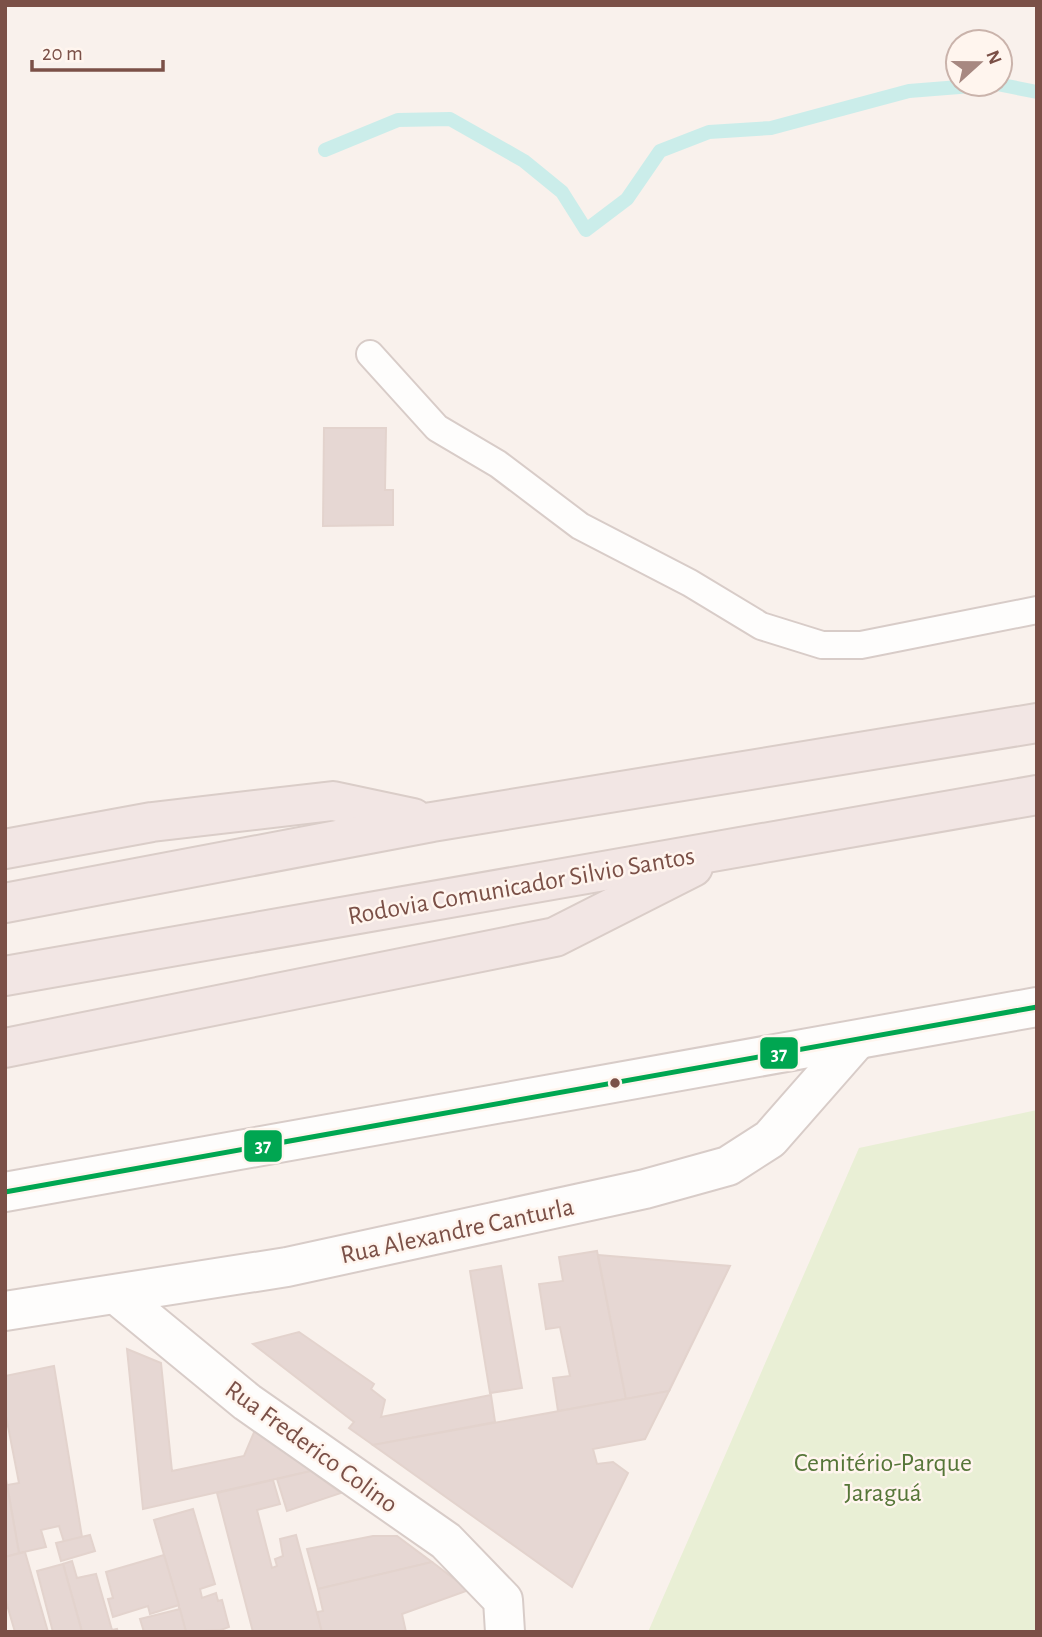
<svg xmlns="http://www.w3.org/2000/svg" width="1042" height="1637" viewBox="0 0 1042 1637" font-family="'Alegreya Sans',sans-serif">
<style>
.green{fill:#e9efd5}
.lines{fill:none;stroke-linecap:round;stroke-linejoin:round}
.stream{stroke:#cbedea;stroke-width:14}
.building{fill:#e6d7d3;stroke:#e3d3cd;stroke-width:2}
.lane-casing{stroke:#d8ccc8;stroke-width:30}
.street-casing{stroke:#d8ccc8;stroke-width:42}
.highway-casing{stroke:#dacdc8;stroke-width:42}
.lane{stroke:#fefdfc;stroke-width:26}
.street{stroke:#fefdfc;stroke-width:38}
.highway{stroke:#f2e6e4;stroke-width:38}
.bus-1-casing{stroke:#fff5ee;stroke-width:10}
.bus-1{stroke:#00a651;stroke-width:5}
.bus-dot{fill:#7b5047;stroke:#fff5ee;stroke-width:2.5}
.labels{text-anchor:middle;stroke-width:5;stroke-linejoin:round;paint-order:stroke}
.street-label{font-size:26px;fill:#7b5047;stroke:#fff5ee}
.park-label{font-size:26px;fill:#567638;stroke:#fff5ee}
.line-badge{stroke:#fff5ee;stroke-width:2.5}
.badge-label{font-size:19px;text-anchor:middle;font-weight:bold;fill:#fff}
</style>
<rect width="100%" height="100%" fill="#f9f1ec"/>
<polygon class="green" points="1037,1110 1037,1632 648,1632 859,1148"/>
<g class="lines">
<polyline class="stream" points="325,150 398,120 450,119 524,161 562,192 586,230 627,199 660,151 709,132 771,128 909,91 997,84 1037,92"/>
</g>
<g class="building">
<polygon points="324,428 386,428 385,490 393,490 393,525 323,526"/>
<polygon points="597,1251 626,1399 558,1411 553,1378 570,1376 560,1327 546,1329 539,1284 563,1281 559,1257"/>
<polygon points="598,1255 730,1266 669,1391 626,1399"/>
<polygon points="501,1266 522,1388 490,1393 470,1271"/>
<polygon points="299,1332 374,1384 371,1389 385,1400 381,1417 491,1395 495,1422 373,1445 349,1428 354,1422 253,1344"/>
<polygon points="127,1349 161,1363 172,1471 244,1456 255,1430 311,1471 143,1509"/>
<polygon points="54,1366 82,1537 64,1542 59,1526 41,1530 46,1547 19,1553 7,1485 19,1483 5,1411 5,1376"/>
<polygon points="669,1391 645,1439 593,1449 597,1464 613,1462 628,1473 572,1587 373,1445"/>
<polygon points="311,1471 341,1493 287,1511 277,1479"/>
<polygon points="5,1474 19,1553 5,1557"/>
<polygon points="273,1480 280,1504 257,1510 272,1568 277,1566 275,1559 283,1556 280,1539 296,1535 322,1632 253,1632 217,1493"/>
<polygon points="193,1509 215,1584 200,1589 202,1598 216,1593 218,1601 222,1600 229,1627 221,1630 186,1632 154,1520"/>
<polygon points="90,1535 95,1551 61,1561 56,1543"/>
<polygon points="373,1536 397,1536 432,1562 318,1589 307,1549"/>
<polygon points="25,1552 48,1632 15,1632 5,1598 5,1557"/>
<polygon points="164,1555 179,1605 150,1614 148,1606 113,1617 108,1599 113,1598 106,1572"/>
<polygon points="72,1561 77,1578 96,1574 112,1630 117,1629 118,1632 82,1632 63,1564"/>
<polygon points="432,1562 469,1590 402,1614 406,1632 322,1632 317,1612 323,1611 318,1589"/>
<polygon points="63,1564 82,1632 53,1632 37,1571"/>
<polygon points="180,1609 186,1632 144,1632 140,1619"/>
</g>
<g class="lines">
<g class="lane-casing">
<polyline id="lane" points="370,354 437,428 498,464 580,526 690,583 761,626 822,645 861,645 1037,610"/>
</g>
<g class="street-casing">
<g id="street">
<polyline points="5,1192 1037,1007"/>
<polyline points="117,1295 247,1402 446,1541 503,1600 505,1632"/>
<polyline points="5,1311 287,1267 645,1189 728,1166 770,1139 856,1041"/>
</g>
</g>
<g class="highway-casing">
<g id="highway">
<polyline points="5,849 152,822 333,801 413,818"/>
<polyline points="5,903 432,822 1037,723"/>
<polyline points="5,976 1037,795"/>
<polyline points="5,1048 555,937 693,867"/>
</g>
</g>
<use href="#lane" class="lane"/>
<use href="#street" class="street"/>
<use href="#highway" class="highway"/>
<g class="bus-1-casing">
<polyline id="bus-1" points="5,1192 1037,1007"/>
</g>
<use href="#bus-1" class="bus-1"/>
</g>
<circle class="bus-dot" cx="615" cy="1083" r="6"/>
<g class="labels">
<g class="street-label">
<text transform="translate(521 885) rotate(-10)" y="9">Rodovia Comunicador Silvio Santos</text>
<text transform="translate(457 1230) rotate(-12)" y="9">Rua Alexandre Canturla</text>
<text transform="translate(312 1446) rotate(36)" y="9">Rua Frederico Colino</text>
</g>
<g class="park-label">
<text x="883" y="1471">Cemitério-Parque<tspan x="883" dy="30">Jaraguá</tspan></text>
</g>
</g>
<g class="line-badge">
<rect x="759" y="1036" width="40" height="34" rx="7" fill="#00a651"/>
<rect x="243" y="1129" width="40" height="34" rx="7" fill="#00a651"/>
</g>
<g class="badge-label">
<text x="779" y="1060">37</text>
<text x="263" y="1152">37</text>
</g>
<rect width="1042" height="1637" fill="none" stroke="#7b5047" stroke-width="14"/>
<g transform="translate(979 63) rotate(69)"><circle r="33" fill="#fff5ee" stroke="#cab3ab" stroke-width="2"/>
<path d="M0-5L12 26L0 18L-12 26Z" fill="#a78881"/>
<text y="-10" font-size="19" font-weight="bold" text-anchor="middle" fill="#7b5047">N</text>
</g>
<path d="M32 60v10h131v-10" fill="none" stroke="#7b5047" stroke-width="3.5"/>
<text x="42" y="60" font-size="21" fill="#7b5047" stroke="#fff5ee" stroke-width="5" paint-order="stroke">20 m</text>
</svg>
